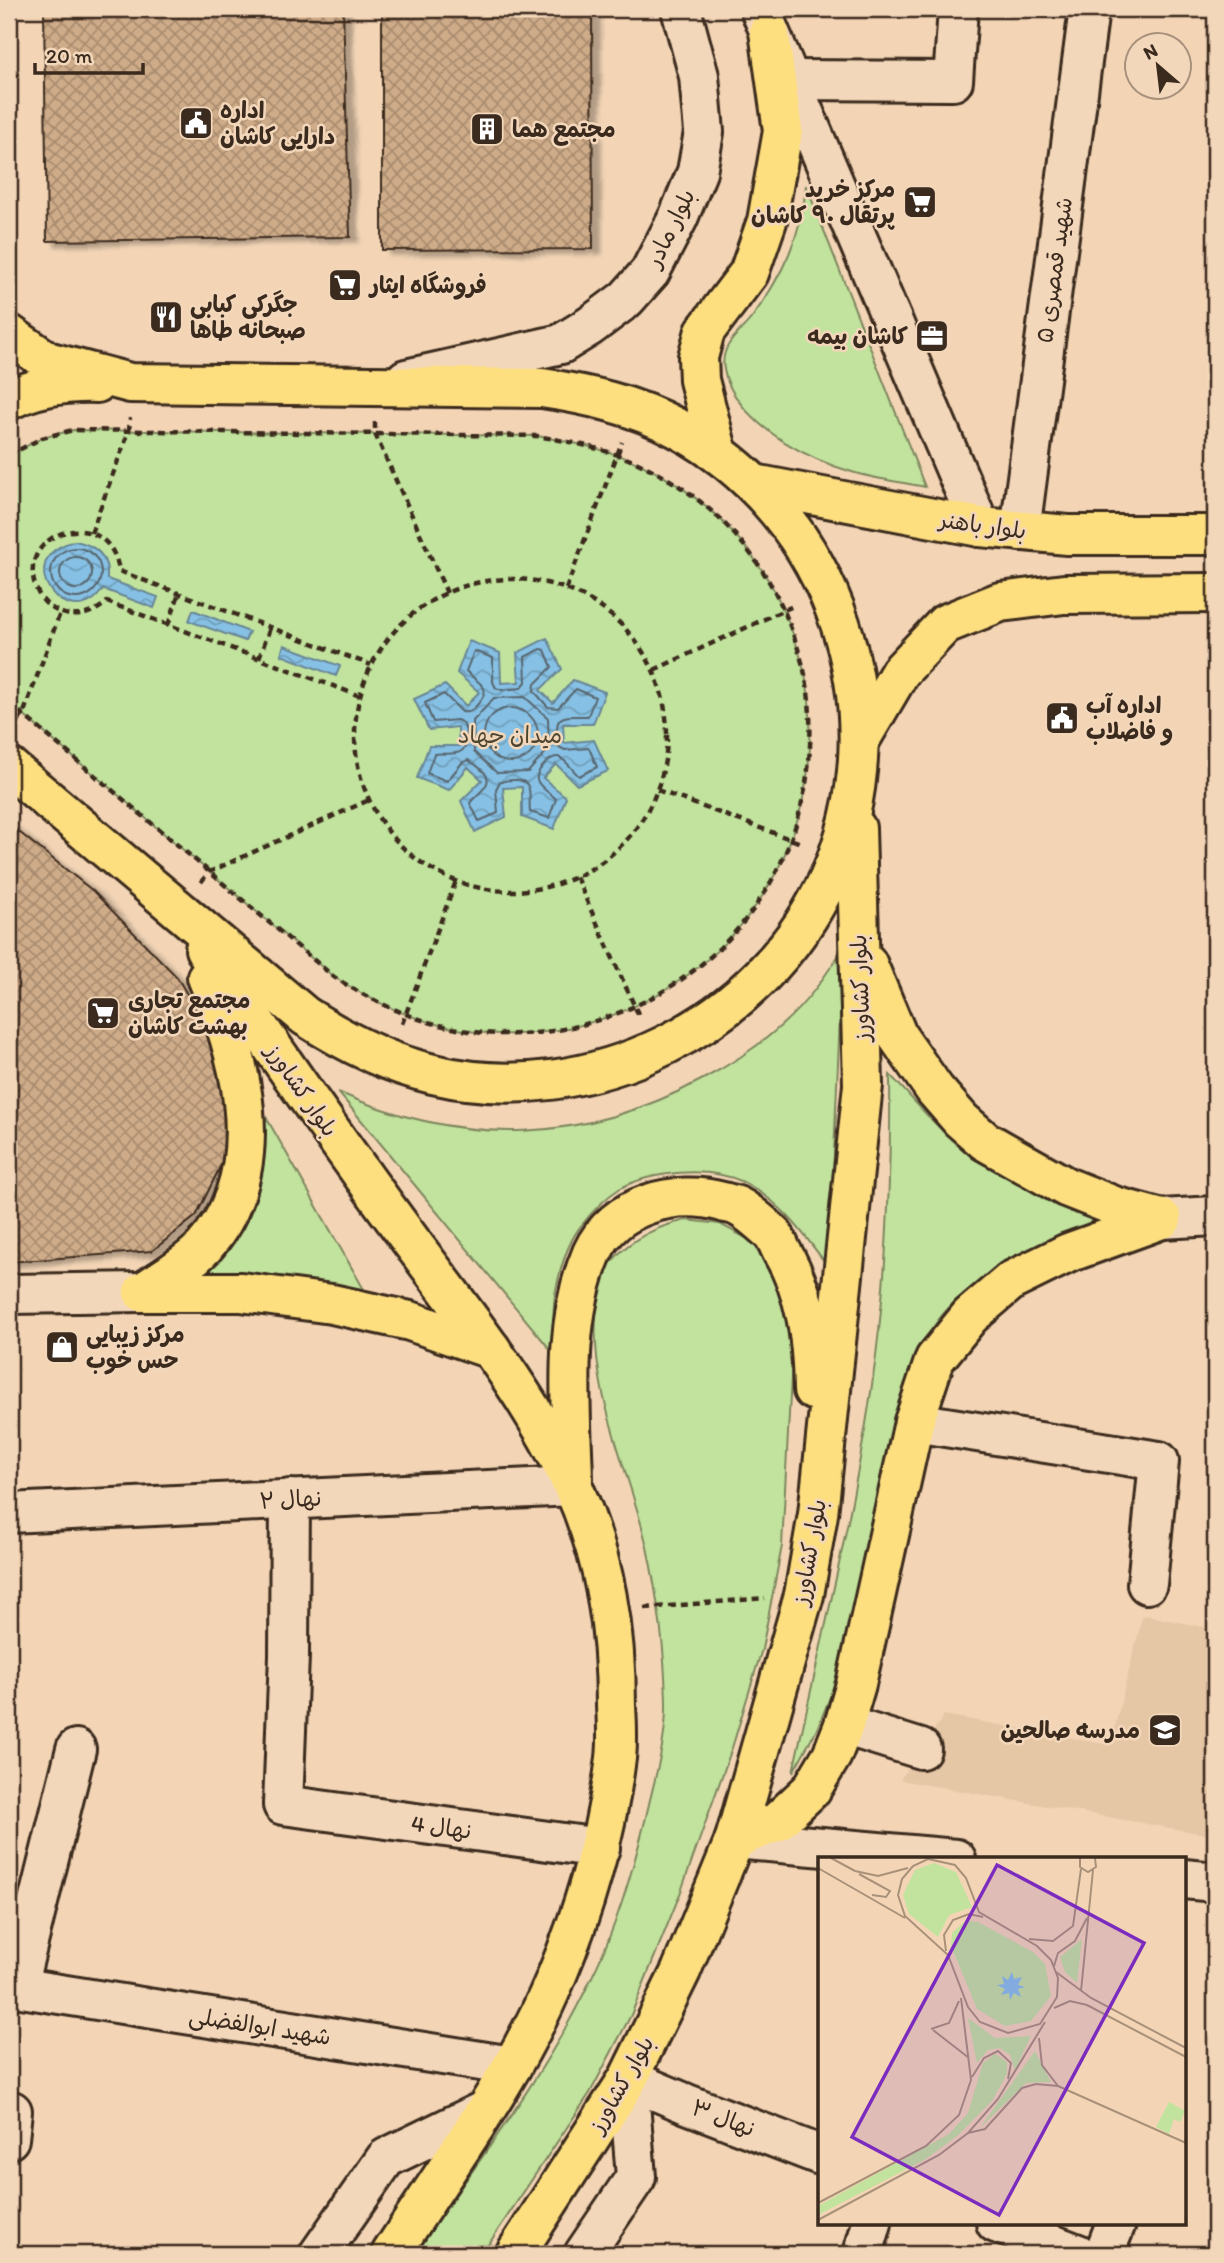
<svg xmlns="http://www.w3.org/2000/svg" width="1224" height="2263" viewBox="0 0 1224 2263" font-family="Itim,'Playpen Sans Arabic',sans-serif">
<style>
.built{fill:#e5c6a5}
.green{fill:#c1e39d;stroke:#7e865e;stroke-width:2}
.water{fill:url(#water-waves);stroke:#688595;stroke-width:2}
.lines{fill:none;stroke-linecap:round;stroke-linejoin:round}
.shore{stroke:#59666e;stroke-width:2}
.building{fill:url(#building-cross-hatch);stroke:#3b2a1e;stroke-width:2;filter:url(#shadow)}
.minor-casing{stroke:#3b2a1e;stroke-width:44}
.major-casing{stroke:#3b2a1e;stroke-width:44}
.path{stroke:#3b2a1e;stroke-width:4.5;stroke-dasharray:7 5;stroke-linecap:butt}
.minor{stroke:#f3d7ba;stroke-width:38}
.major{stroke:#fddf80;stroke-width:38}
.labels{text-anchor:middle;stroke-width:5;stroke-linejoin:round;paint-order:stroke}
.poi-label{font-size:23px;font-weight:bold;fill:#3b2a1e;stroke:#f3d7ba;text-anchor:start}
.street-label{font-size:23px;fill:#3b2a1e;stroke:#f3d7ba}
.park-label{font-size:23px;fill:#4f4631;stroke:#f3d7ba}
.inset-road{fill:none;stroke:#a99179;stroke-width:2}
.view{fill:#7b2cbf;fill-opacity:0.15;stroke:#7b2cbf;stroke-width:3.5}
.inset-edge{fill:none;stroke:#3b2a1e;stroke-width:3.5}
</style>
<defs>
<pattern id="water-waves" width="16" height="10" patternUnits="userSpaceOnUse" patternTransform="scale(1.75)"><rect width="16" height="10" fill="#86c1e5"/><path d="M0 5q4-4 8 0t8 0" fill="none" stroke="#6f9db9"/></pattern>
<pattern id="building-cross-hatch" width="8" height="8" patternUnits="userSpaceOnUse" patternTransform="scale(1.75)"><rect width="8" height="8" fill="#cfac89"/><path d="M0 0l8 8M0 8l8-8" fill="none" stroke="#a98c6f"/></pattern>
<filter id="shadow"><feDropShadow dx="8" dy="4.5" stdDeviation="2" flood-color="#0004"/></filter>
</defs>
<rect width="100%" height="100%" fill="#f3d5b6"/>
<filter id="ink" filterUnits="userSpaceOnUse"><feTurbulence type="fractalNoise" baseFrequency=".0143" numOctaves="2"/><feDisplacementMap in="SourceGraphic" scale="14" xChannelSelector="R" yChannelSelector="G"/><feConvolveMatrix kernelMatrix="1 2 1 2 8 2 1 2 1" color-interpolation-filters="sRGB"/></filter>
<g filter="url(#ink)">
<polygon class="built" points="1143,1615 1215,1629 1215,1836 900,1780 944,1715 1110,1745"/>
<g class="green">
<path d="M806,185L925,487C901,482 875,479 852,472C808,459 754,431 731,389C724,375 719,359 729,344C735,334 746,326 753,316C782,276 802,235 806,185Z"/>
<path d="M73,430L537,436C578,443 617,451 654,471C716,504 766,560 790,626C799,650 807,675 809,701C823,853 729,987 581,1025C491,1048 410,1026 334,977L9,703V455L42,438Z"/>
<path d="M843,949L829,1268C805,1235 781,1201 743,1182C709,1166 651,1171 619,1189C605,1198 591,1213 581,1226C568,1242 560,1270 556,1290C551,1310 555,1334 554,1354L338,1092C465,1148 584,1144 705,1078C746,1056 787,1026 816,988C825,976 834,962 843,949Z"/>
<path d="M890,1075C910,1095 929,1120 951,1138C997,1175 1051,1197 1104,1221C1048,1245 986,1265 944,1313C929,1331 918,1353 908,1373L855,1616L838,1678L817,1729L793,1772C820,1646 852,1520 871,1392C887,1287 891,1181 890,1075Z"/>
<polygon points="262,1110 366,1293 197,1276"/>
<path d="M686,1220L720,1224L748,1239L766,1258L791,1321L792,1358L782,1546L762,1649L732,1748L680,1894L631,2015L590,2093L482,2254H414C475,2165 543,2079 590,1981C616,1929 632,1873 646,1817C654,1781 667,1739 666,1702C665,1651 658,1598 647,1547C629,1467 587,1388 597,1304C598,1294 600,1280 605,1271C624,1241 654,1227 686,1220Z"/>
</g>
<g class="water">
<path d="M75,541C96,545 109,556 107,579L158,597L154,608L103,589C69,639 6,558 75,541Z"/>
<polygon points="193,610 249,632 245,641 189,621"/>
<polygon points="547,638 562,669 540,690 553,703 573,680 605,692 593,724 563,724 564,743 594,740 608,771 577,785 556,764 543,778 566,797 554,829 522,817 522,787 503,788 506,817 475,832 461,801 482,780 468,767 449,790 417,778 429,746 459,746 458,727 429,730 414,699 445,685 466,706 479,692 457,673 469,641 500,653 501,683 519,682 517,653"/>
<polygon points="284,645 340,666 336,676 281,655"/>
</g>
<g class="lines">
<g class="shore">
<circle cx="76" cy="573" r="25"/>
<circle cx="76" cy="573" r="16"/>
<path d="M541,649L545,650L552,667L535,684L534,691L548,707L558,708L576,689L595,697L588,716C575,717 556,711 557,730C557,736 557,741 559,747L565,750L589,748L597,767L579,776C573,771 566,759 558,757C550,756 535,772 537,780C539,787 551,794 556,799L549,818L530,812C528,799 535,780 516,780C509,780 505,780 499,783L496,789L498,813L479,821L470,803C478,792 496,784 483,771C478,766 474,763 468,760L462,763L447,781L427,773L434,754C447,752 466,759 466,740C466,733 466,729 463,723L457,720L433,722L425,703L444,694L462,712C470,713 471,711 477,705C494,686 479,685 466,671L474,651L493,658V682L496,688L502,690L521,688L526,682L525,657Z"/>
<polygon points="525,697 548,718 549,749 528,772 497,773 474,752 473,721 494,698"/>
<circle cx="511" cy="735" r="27"/>
</g>
</g>
<g class="building">
<polygon points="343,9 350,237 47,241 44,10"/>
<polygon points="382,9 592,9 593,249 382,250"/>
<polygon points="9,824 93,891 177,977 219,1049 233,1118 221,1165 196,1216 152,1251 9,1262"/>
</g>
<g class="lines">
<g class="minor-casing">
<g id="minor">
<polyline points="760,9 980,527"/>
<polyline points="789,80 953,81 958,9"/>
<polyline points="406,379 561,344 590,326 626,299 650,272 678,218 697,172 704,132 699,76 681,9"/>
<polyline points="1020,531 1089,9"/>
<polyline points="1162,1219 1215,1216"/>
<polyline points="9,1294 143,1292"/>
<polyline points="914,1422 1159,1461 1147,1584"/>
<polyline points="290,1499 289,1656 283,1805 600,1848"/>
<polyline points="9,1513 573,1486"/>
<polyline points="844,1725 921,1749"/>
<polyline points="735,1839 956,1859"/>
<polyline points="1184,1879 1215,1882"/>
<polyline points="9,1986 512,2066"/>
<polyline points="17,1987 76,1749"/>
<polyline points="9,2139 12,2111"/>
<polyline points="996,2223 1078,2254"/>
<polyline points="319,2254 386,2158 483,2111"/>
<polyline points="584,2254 636,2177 628,2079 687,2104 820,2155"/>
<polyline points="863,2254 872,2223"/>
<polyline points="1104,2254 1116,2223"/>
</g>
</g>
<g class="major-casing">
<g id="major">
<path d="M9,334L47,361L130,383L542,388C589,395 634,405 677,428C836,513 902,714 829,878C762,1026 590,1111 433,1074C386,1063 345,1042 305,1016L9,767"/>
<path d="M9,400C37,386 66,382 97,383"/>
<polyline points="718,454 699,380 698,357 705,331 749,273 767,221 783,131 769,31"/>
<polyline points="754,484 980,527 1068,535 1215,535"/>
<polyline points="860,740 900,672 945,624 1000,602 1064,594 1215,593"/>
<path d="M205,949C269,1043 334,1137 402,1229C463,1312 531,1394 574,1489C605,1559 616,1630 616,1706C617,1723 618,1741 616,1758C606,1835 585,1909 555,1980C515,2076 447,2167 391,2254"/>
<polyline points="867,963 898,1037 935,1090 961,1120 985,1141 1066,1187 1114,1206 1162,1219"/>
<path d="M143,1292C163,1278 187,1265 204,1247C272,1171 243,1061 207,977"/>
<polyline points="143,1292 241,1292 332,1304 410,1321 491,1349"/>
<path d="M573,1479C571,1405 562,1323 592,1253C614,1204 675,1189 723,1202C728,1204 735,1204 739,1207C749,1212 763,1225 772,1233C776,1238 779,1246 782,1252C807,1295 812,1340 813,1390"/>
<polyline points="735,1839 777,1822 811,1790 832,1755 844,1725 856,1684 914,1422 935,1359 970,1316 1011,1281 1068,1253 1162,1219"/>
<polyline points="515,2254 628,2079 681,1971 735,1839 804,1595 818,1514 863,1085 856,828"/>
</g>
</g>
<g class="path">
<polyline points="375,422 375,434 447,593"/>
<path d="M9,455L42,438L73,430L537,436C578,443 617,451 654,471C716,504 766,560 790,626C799,650 807,675 809,701C823,853 729,987 581,1025C491,1048 410,1026 334,977L9,703"/>
<polyline points="91,533 129,431 130,418"/>
<circle cx="511" cy="735" r="156"/>
<polyline points="566,589 622,442"/>
<polyline points="168,625 179,594"/>
<polyline points="259,658 270,628"/>
<polyline points="654,670 793,606"/>
<path d="M360,696L107,602C94,613 79,619 62,613C50,609 40,600 36,588C14,531 109,502 119,571L371,665"/>
<polyline points="9,730 23,715 60,613"/>
<polyline points="657,790 801,843"/>
<polyline points="576,877 639,1016"/>
<polyline points="201,882 209,872 369,800"/>
<polyline points="402,1024 456,881"/>
<polyline points="645,1608 765,1598"/>
</g>
<use href="#minor" class="minor"/>
<use href="#major" class="major"/>
</g>
</g>
<defs>
<g id="civic-square" transform="scale(1.75)"><rect x="-9" y="-9" width="18" height="18" rx="4" fill="#3b2a1e" stroke="#f3d7ba"/><path d="M-.6-6.5H3V-4.5H.6V-3L4-1V1h2V6H-6V1h2V-1L-.6-3ZM-1.2 2.5V6h2.4V2.5Z" fill="#fff"/></g>
<g id="building-square" transform="scale(1.75)"><rect x="-9" y="-9" width="18" height="18" rx="4" fill="#3b2a1e" stroke="#f3d7ba"/><path d="M-4-6H4V6H1V3H-1V6H-4ZM-2.5-4.3h1.7v1.8h-1.7ZM.8-4.3h1.7v1.8H.8ZM-2.5-1h1.7V.8h-1.7ZM.8-1h1.7V.8H.8Z" fill="#fff"/></g>
<g id="supermarket-square" transform="scale(1.75)"><rect x="-9" y="-9" width="18" height="18" rx="4" fill="#3b2a1e" stroke="#f3d7ba"/><path d="M-6-5.5h2.5l.6 2H6L4.5 2H-2.5L-4.4-4H-6ZM-1.5 3.2a1.3 1.3 0 1 0 .1 0ZM3 3.2a1.3 1.3 0 1 0 .1 0Z" fill="#fff"/></g>
<g id="restaurant-square" transform="scale(1.75)"><rect x="-9" y="-9" width="18" height="18" rx="4" fill="#3b2a1e" stroke="#f3d7ba"/><path d="M-5-6h1v4h1v-4h1v4h1v-4h1v5L-1.5 .5V6h-2V.5L-5-1ZM5-6V6H3V1.5H1.5Q1.5-4 5-6Z" fill="#fff"/></g>
<g id="office-square" transform="scale(1.75)"><rect x="-9" y="-9" width="18" height="18" rx="4" fill="#3b2a1e" stroke="#f3d7ba"/><path d="M-6-3h4V-5.5h4V-3h4V5H-6ZM-1-4.5V-3h2v-1.5ZM-6 0V1H6V0Z" fill="#fff"/></g>
<g id="shop-square" transform="scale(1.75)"><rect x="-9" y="-9" width="18" height="18" rx="4" fill="#3b2a1e" stroke="#f3d7ba"/><path d="M-5-2.5h2.3a2.7 3.5 0 0 1 5.4 0H5L5.5 6h-11ZM-1.5-2.5h3a1.5 2.3 0 0 0-3 0Z" fill="#fff"/></g>
<g id="school-square" transform="scale(1.75)"><rect x="-9" y="-9" width="18" height="18" rx="4" fill="#3b2a1e" stroke="#f3d7ba"/><path d="M0-5L7-2L0 1L-7-2ZM-4 1L0 2.5L4 1V4Q0 6-4 4Z" fill="#fff"/></g>
</defs>
<g fill-rule="evenodd">
<use href="#civic-square" x="196" y="123"/>
<use href="#building-square" x="487" y="129"/>
<use href="#supermarket-square" x="920" y="202"/>
<use href="#supermarket-square" x="345" y="285"/>
<use href="#restaurant-square" x="166" y="317"/>
<use href="#office-square" x="932" y="336"/>
<use href="#civic-square" x="1062" y="718"/>
<use href="#supermarket-square" x="103" y="1013"/>
<use href="#shop-square" x="62" y="1347"/>
<use href="#school-square" x="1165" y="1730"/>
</g>
<g class="labels">
<g class="poi-label">
<text x="220" y="118">اداره<tspan x="220" dy="26">دارایی کاشان</tspan></text>
<text x="512" y="137">مجتمع هما</text>
<text x="895" y="197" text-anchor="end">مرکز خرید<tspan x="895" dy="26">پرتقال ۹۰ کاشان</tspan></text>
<text x="370" y="293">فروشگاه ایثار</text>
<text x="190" y="312">جگرکی کبابی<tspan x="190" dy="26">صبحانه طاها</tspan></text>
<text x="908" y="344" text-anchor="end">کاشان بیمه</text>
<text x="1086" y="713">اداره آب<tspan x="1086" dy="26">و فاضلاب</tspan></text>
<text x="128" y="1008">مجتمع تجاری<tspan x="128" dy="26">بهشت کاشان</tspan></text>
<text x="86" y="1342">مرکز زیبایی<tspan x="86" dy="26">حس خوب</tspan></text>
<text x="1140" y="1738" text-anchor="end">مدرسه صالحین</text>
</g>
<g class="street-label">
<text transform="translate(670 228) rotate(-64)" y="8">بلوار مادر</text>
<text transform="translate(1054 270) rotate(-82)" y="8">شهید قمصری ۵</text>
<text transform="translate(983 525) rotate(8)" y="8">بلوار باهنر</text>
<text transform="translate(860 988) rotate(-92)" y="8">بلوار کشاورز</text>
<text transform="translate(302 1090) rotate(55)" y="8">بلوار کشاورز</text>
<text transform="translate(291 1499) rotate(-3)" y="8">نهال ۲</text>
<text transform="translate(809 1552) rotate(-80)" y="8">بلوار کشاورز</text>
<text transform="translate(442 1827) rotate(8)" y="8">نهال 4</text>
<text transform="translate(260 2026) rotate(9)" y="8">شهید ابوالفضلی</text>
<text transform="translate(621 2084) rotate(-60)" y="8">بلوار کشاورز</text>
<text transform="translate(724 2118) rotate(21)" y="8">نهال ۳</text>
</g>
<g class="park-label">
<text x="510" y="743">میدان جهاد</text>
</g>
</g>
<g transform="translate(818 1857)">
<rect width="368" height="368" fill="#f3d5b6"/>
<path d="M116,6L138,15L154,50L131,58L120,80L91,57L85,38L97,13ZM147,64L160,65L215,95L227,107L233,139L213,164L187,169L159,152L133,89L134,76ZM264,82L259,126L247,115L242,100ZM150,161L177,181L213,179L197,213L192,198L182,191L170,193L159,206ZM217,194L233,225L208,226L161,272ZM177,197L189,205V217L174,244L139,279L108,302L0,358V349L131,277L150,256L165,206ZM351,245L367,254L362,265L356,262L351,277L338,270Z" fill="#c1e39d"/>
<path d="M194,115L196,122L204,120L200,128L207,130L200,132L203,140L196,136L192,143L191,136L183,138L187,132L179,128L186,127L184,119L190,123Z" fill="#86c1e5"/>
<path class="inset-road" d="M13,1L37,14L60,19L90,11M262,1V10L270,15L278,10L277,1M110,2L137,8L148,21L161,55L219,89L233,103L240,121L239,140L222,167L190,176L162,165L150,150L130,98L87,59L80,38L84,22L95,9ZM0,11L87,61M41,17L72,34L68,40L54,38M211,82L235,84L255,69L263,12M128,94L126,78L135,63L151,57L165,60M236,109L240,96L257,84L269,61M238,115L273,141L368,191M263,134L275,13M236,151L252,144L269,148L368,200M113,172L131,166L141,144M115,173L151,201M221,181L224,208L240,229M154,220L166,201L180,194L193,206L190,222M240,229L368,286M150,276L167,272L204,231L218,227L240,229M0,346L108,289L141,258L153,223L143,141M0,363L121,298L150,276L180,242L227,165"/>
<path class="view" d="M179,8L326,86L181,358L34,280Z"/>
<rect width="368" height="368" class="inset-edge"/>
</g>
<rect width="1224" height="2263" fill="none" stroke="#f3d7ba" stroke-width="35"/>
<rect x="18" y="18" width="1189" height="2228" fill="none" stroke="#3b2a1e" stroke-width="2.5" filter="url(#ink)"/>
<g transform="translate(1158 66) rotate(332)"><circle r="33" fill="#f3d7ba" stroke="#a9927c" stroke-width="2"/>
<path d="M0-5L12 26L0 18L-12 26Z" fill="#3b2a1e"/>
<text y="-10" font-size="19" font-weight="bold" text-anchor="middle" fill="#3b2a1e">N</text>
</g>
<path d="M35 63v10h108v-10" fill="none" stroke="#3b2a1e" stroke-width="3.5"/>
<text x="46" y="63" font-size="21" fill="#3b2a1e" stroke="#f3d7ba" stroke-width="5" paint-order="stroke">20 m</text>
</svg>
